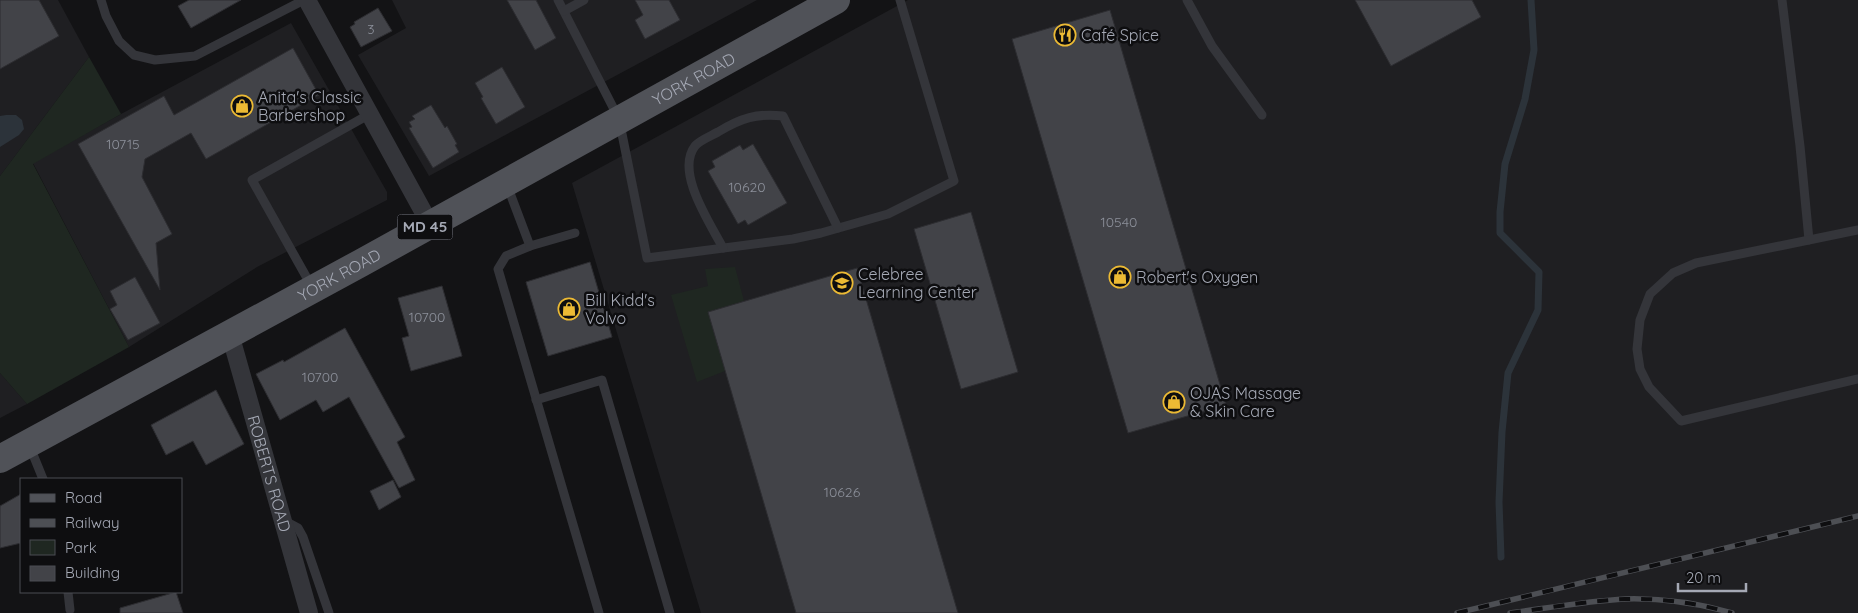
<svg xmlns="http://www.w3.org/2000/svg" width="1858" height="613" viewBox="0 0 1858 613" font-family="Quicksand,sans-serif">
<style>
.built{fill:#1f1f22}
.green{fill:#1f2721}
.water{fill:#2c333a}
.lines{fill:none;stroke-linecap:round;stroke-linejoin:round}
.stream{stroke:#2c333a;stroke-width:7}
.building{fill:#424348;stroke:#2d2d31}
.lane{stroke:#34353a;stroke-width:9}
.street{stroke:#34353a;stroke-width:18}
.primary{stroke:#505258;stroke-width:28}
.rail-casing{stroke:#4d4f54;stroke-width:5.5}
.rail{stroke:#0e0e10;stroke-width:4;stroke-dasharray:11;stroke-linecap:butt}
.labels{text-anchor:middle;stroke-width:5;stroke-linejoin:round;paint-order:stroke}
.number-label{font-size:14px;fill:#8c909a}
.shield{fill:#0e0e10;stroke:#787a84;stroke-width:1}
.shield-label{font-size:15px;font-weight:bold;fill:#a5a9b5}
.poi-label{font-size:16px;fill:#a5a9b5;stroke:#0e0e10;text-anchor:start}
.street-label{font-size:16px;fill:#a5a9b5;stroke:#0e0e10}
</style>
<rect width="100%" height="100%" fill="#131315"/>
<g class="built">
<polygon points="0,0 58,0 89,57 0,176"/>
<polygon points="392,0 757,0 429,176 358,55 406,28"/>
<polygon points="908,0 1858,0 1858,613 701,613 572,183"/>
<polygon points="291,23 387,192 387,200 257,267 129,347 33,163 121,114"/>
<polygon points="0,373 27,404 0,418"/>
</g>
<g class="green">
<polygon points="89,57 121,114 33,164 129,347 27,404 0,373 0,176"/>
<polygon points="735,267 744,301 708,312 725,371 697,382 671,295 708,286 705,269"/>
</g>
<polygon class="water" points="6,115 16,115 22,120 24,129 19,135 0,147 0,116"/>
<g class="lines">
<polyline class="stream" points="1501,557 1499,502 1502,432 1508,373 1538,310 1539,272 1500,233 1500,212 1505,164 1525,99 1534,50 1531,0"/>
</g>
<g class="building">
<polygon points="0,0 39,0 59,36 0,69"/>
<polygon points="189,0 241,0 191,28 178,6"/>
<polygon points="507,0 536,0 556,38 535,50"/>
<polygon points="635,0 669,0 680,20 645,39 635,20 643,15"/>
<polygon points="1355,0 1472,0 1481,17 1391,66"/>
<polygon points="378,8 392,31 361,47 350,27 355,24 354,22"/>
<polygon points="1110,10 1226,405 1128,433 1012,39"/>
<polygon points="293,48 319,95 206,159 191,133 145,159 142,177 172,234 156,243 160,290 78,144 164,96 174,115"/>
<polygon points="502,67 525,107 496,124 481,98 483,97 475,83"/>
<polygon points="431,105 445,128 447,126 457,144 455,145 459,152 433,168 409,128 412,127 409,122 415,119 412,116"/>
<polygon points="753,144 787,203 748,225 745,220 738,224 708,171 715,167 712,161 740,145 743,150"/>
<polygon points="971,212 1018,372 961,389 914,229"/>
<polygon points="590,262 612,337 548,356 526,282"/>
<polygon points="857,268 958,613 796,613 708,312"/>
<polygon points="135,277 160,323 128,340 110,309 117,305 110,291"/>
<polygon points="442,286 462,356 411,371 402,338 409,336 398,298"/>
<polygon points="345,328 405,437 397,442 415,480 399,488 349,397 323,412 316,400 280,420 256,374 283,360 284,362"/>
<polygon points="216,390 244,444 206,465 193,441 166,455 151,425"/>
<polygon points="393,480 401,497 379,510 370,491"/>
<polygon points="21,494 21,543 0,548 0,506"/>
<polygon points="176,592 183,613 120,613 120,608"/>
</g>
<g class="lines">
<g class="lane">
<polyline points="101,0 106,16 119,41 134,55 155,60 195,56 304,0"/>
<polyline points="558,0 619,119 647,258 793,239 821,233 888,214 954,181 900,0"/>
<polyline points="1187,0 1212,46 1262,115"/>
<polyline points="1782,0 1800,146 1809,240"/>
<polyline points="564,11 584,0"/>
<polyline points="507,185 530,246 506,256 498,269 599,613"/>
<polyline points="1858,230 1696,263 1673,273 1650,294 1640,320 1637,349 1640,369 1649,387 1681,421 1858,379"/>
<polyline points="530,246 575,233"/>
<path d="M723,248C710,223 675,172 695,146C700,140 711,136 718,132C741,118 757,113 783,116L838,228"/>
<polyline points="312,287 252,180 370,114"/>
<polyline points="536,400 602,380 670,613"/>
<polyline points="30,447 43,479"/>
<polyline points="283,520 298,528 303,537 329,613"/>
<polyline points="68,592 70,610"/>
</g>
<g class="street">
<polyline points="307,0 430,224"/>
<path id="s1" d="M230,334L309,613"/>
</g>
<path class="primary" id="s2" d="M0,459L361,263L836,0"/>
<g class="rail-casing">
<g id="rail">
<polyline points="1457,613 1858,516"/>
<path d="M1510,613C1548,608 1587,601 1625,599C1661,598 1697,603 1732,613"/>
</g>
</g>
<use href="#rail" class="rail"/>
</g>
<defs>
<g id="restaurant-ring" transform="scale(1.125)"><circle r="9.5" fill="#0e0e10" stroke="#ecba34" stroke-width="1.5"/><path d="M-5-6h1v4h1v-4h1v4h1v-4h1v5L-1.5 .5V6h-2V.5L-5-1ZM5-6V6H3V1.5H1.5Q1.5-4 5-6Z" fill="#ecba34"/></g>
<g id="shop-ring" transform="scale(1.125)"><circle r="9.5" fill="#0e0e10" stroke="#ecba34" stroke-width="1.5"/><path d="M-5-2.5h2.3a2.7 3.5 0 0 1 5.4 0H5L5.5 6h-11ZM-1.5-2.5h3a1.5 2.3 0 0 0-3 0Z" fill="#ecba34"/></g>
<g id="school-ring" transform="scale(1.125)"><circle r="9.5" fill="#0e0e10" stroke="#ecba34" stroke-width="1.5"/><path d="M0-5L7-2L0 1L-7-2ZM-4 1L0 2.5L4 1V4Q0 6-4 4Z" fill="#ecba34"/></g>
</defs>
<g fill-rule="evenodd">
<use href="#restaurant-ring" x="1065" y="35"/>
<use href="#shop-ring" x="242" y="106"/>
<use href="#shop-ring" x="1120" y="277"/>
<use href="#school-ring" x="842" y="283"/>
<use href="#shop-ring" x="569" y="309"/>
<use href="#shop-ring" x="1174" y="402"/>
</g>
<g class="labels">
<g class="number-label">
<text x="371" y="34">3</text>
<text x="123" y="149">10715</text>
<text x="747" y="192">10620</text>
<text x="1119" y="227">10540</text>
<text x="427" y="322">10700</text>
<text x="320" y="382">10700</text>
<text x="842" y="497">10626</text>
</g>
<rect class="shield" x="397.5" y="214.5" width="55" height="25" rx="4"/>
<g class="shield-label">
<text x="425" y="232">MD 45</text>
</g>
<g class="poi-label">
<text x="1081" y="41">Café Spice</text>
<text x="258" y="103">Anita's Classic<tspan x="258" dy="18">Barbershop</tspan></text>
<text x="858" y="280">Celebree<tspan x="858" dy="18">Learning Center</tspan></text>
<text x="1136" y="283">Robert's Oxygen</text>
<text x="585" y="306">Bill Kidd's<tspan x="585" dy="18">Volvo</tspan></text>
<text x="1190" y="399">OJAS Massage<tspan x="1190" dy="18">&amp; Skin Care</tspan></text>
</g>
<g class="street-label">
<text dy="6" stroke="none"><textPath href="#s2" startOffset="791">YORK ROAD</textPath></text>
<text dy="6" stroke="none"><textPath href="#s2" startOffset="386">YORK ROAD</textPath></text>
<text dy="6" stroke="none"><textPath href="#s1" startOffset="145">ROBERTS ROAD</textPath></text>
</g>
</g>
<rect x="20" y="478" width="162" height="115" fill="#0e0e10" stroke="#4a4c52"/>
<rect x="30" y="494" width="25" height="8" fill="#505258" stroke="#4a4c52"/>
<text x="65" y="503" font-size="15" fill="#a5a9b5">Road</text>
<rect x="30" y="519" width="25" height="8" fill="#4d4f54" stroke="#4a4c52"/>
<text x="65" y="528" font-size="15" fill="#a5a9b5">Railway</text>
<rect x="30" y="540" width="25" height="15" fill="#1f2721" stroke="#4a4c52"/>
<text x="65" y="553" font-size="15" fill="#a5a9b5">Park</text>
<rect x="30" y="566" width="25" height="15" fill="#424348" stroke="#4a4c52"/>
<text x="65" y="578" font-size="15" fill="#a5a9b5">Building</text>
<path d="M1678 583v8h68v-8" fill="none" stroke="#a5a9b5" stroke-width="2.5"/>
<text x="1686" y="583" font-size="15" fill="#a5a9b5" stroke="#0e0e10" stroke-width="4" paint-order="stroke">20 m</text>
</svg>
